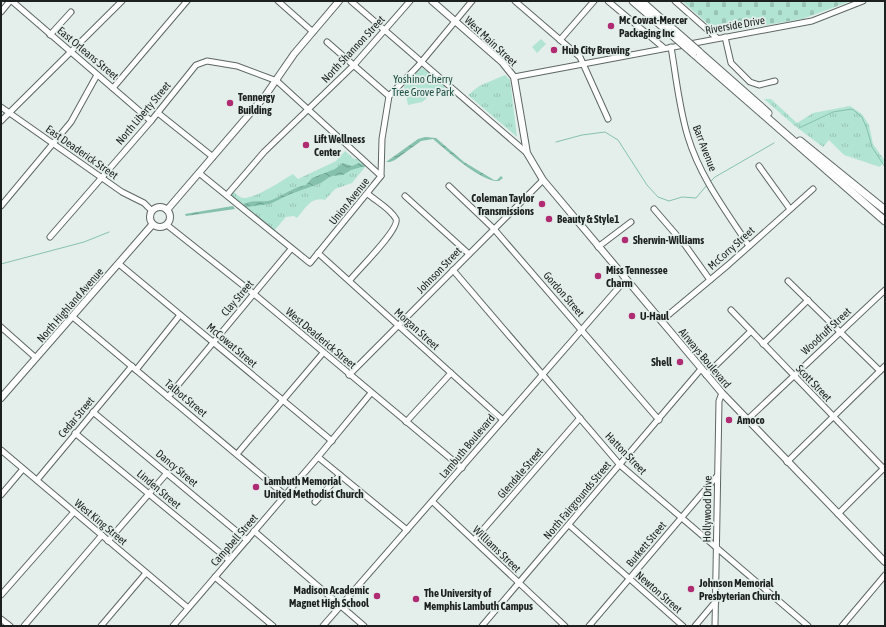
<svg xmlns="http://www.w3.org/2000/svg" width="886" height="627" viewBox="0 0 886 627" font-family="'Asap Condensed',sans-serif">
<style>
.grass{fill:url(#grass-tufts)}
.cemetery{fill:url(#cemetery-stones)}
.park{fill:#b2e4d3}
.water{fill:url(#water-waves)}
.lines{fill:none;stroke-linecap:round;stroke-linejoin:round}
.stream{stroke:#86c1ad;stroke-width:1}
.minor-casing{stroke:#5d6663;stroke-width:7}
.major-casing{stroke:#5d6663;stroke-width:8}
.highway-casing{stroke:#5d6663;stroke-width:9}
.minor{stroke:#fff;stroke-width:5}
.major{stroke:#fff;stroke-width:6}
.highway{stroke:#fff;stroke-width:7}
.highway-bridge-casing{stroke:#5d6663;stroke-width:9;stroke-linecap:butt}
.highway-bridge{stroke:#fff;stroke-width:7}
.poi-dot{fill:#af2b72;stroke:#e4efeb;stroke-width:1.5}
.labels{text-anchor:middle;stroke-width:3.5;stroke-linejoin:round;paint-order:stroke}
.poi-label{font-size:11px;font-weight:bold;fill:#1c201e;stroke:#e4efeb;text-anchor:start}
.street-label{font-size:11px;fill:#1c201e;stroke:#e4efeb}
.park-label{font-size:11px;fill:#1e4f41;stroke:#e4efeb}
</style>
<defs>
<pattern id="grass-tufts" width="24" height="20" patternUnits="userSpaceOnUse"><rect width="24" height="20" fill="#b2e4d3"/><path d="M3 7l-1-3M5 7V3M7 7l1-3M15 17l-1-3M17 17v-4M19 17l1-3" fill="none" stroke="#98c3b5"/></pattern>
<pattern id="cemetery-stones" width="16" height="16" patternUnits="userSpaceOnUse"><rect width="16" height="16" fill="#b2e4d3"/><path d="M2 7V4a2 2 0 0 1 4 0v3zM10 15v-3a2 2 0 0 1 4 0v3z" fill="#98c3b5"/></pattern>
<pattern id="water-waves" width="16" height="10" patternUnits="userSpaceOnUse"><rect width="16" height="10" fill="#86c1ad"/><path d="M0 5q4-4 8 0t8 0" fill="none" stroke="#6d9c8c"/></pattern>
</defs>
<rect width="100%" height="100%" fill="#e4efeb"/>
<g class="grass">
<polygon points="505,75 510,80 517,137 468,95 479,86"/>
<polygon points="764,99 771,99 797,123 813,113 850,106 862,114 869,125 873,144 885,161 880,167 844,155 829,140 823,147 795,126"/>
<path d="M345,151L354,159H358L366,166L352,183L335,189L325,200C311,196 305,209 297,218L294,216L286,217L273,232L231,197L230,194L233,191C236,194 240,198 244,198C256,198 283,180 293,174L298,179L336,161Z"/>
</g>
<polygon class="cemetery" points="682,1 851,1 802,19 720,33 717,32"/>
<g class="park">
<polygon points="541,39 546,44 537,53 532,47"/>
<polygon points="422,68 441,82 445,87 433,97 429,96 422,102 408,105 404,86 419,70"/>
</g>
<g class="water">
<path d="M425,137L436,138L464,162L494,180H497L501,176L503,178L499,181C482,183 446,150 433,139L421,141L395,160L390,162H386L418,139Z"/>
<path d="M343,163L352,166L359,163L365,166L351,170L343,175L331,176L321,183L288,195L270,204L245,207L243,205C253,198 264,204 274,199C287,193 292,188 306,185L312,178L335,169Z"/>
<polygon points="233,206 235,209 186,216 185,214"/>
</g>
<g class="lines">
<g class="stream">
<polyline points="799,128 833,112 852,109 862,117 867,129 872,147 885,167"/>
<polyline points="556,142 582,135 605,132 618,140 647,185 658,197 669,201 682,197 696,198 707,185"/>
<polyline points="710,182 715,177 774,143"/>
<polyline points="1,264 84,242 109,232"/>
</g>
<g class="minor-casing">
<g id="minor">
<polyline points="12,1 151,121"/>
<polyline points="278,1 313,32"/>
<polyline points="351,1 527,153"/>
<polyline points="515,1 580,57 608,119"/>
<polyline points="608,1 664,48"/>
<polyline points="675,1 717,38"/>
<polyline points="1,12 10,1"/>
<polyline points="50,35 71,12"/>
<polyline points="725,37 731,63 750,82 759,85 775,81"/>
<polyline points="560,40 594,1"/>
<polyline points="327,42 389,96"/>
<path d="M671,47C676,76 679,108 688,137C700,177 726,211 749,246"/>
<polyline points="514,77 812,21 863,1"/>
<polyline points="113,88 187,1"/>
<polyline points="389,96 418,66 472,1"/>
<polyline points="1,107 122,192 144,203 152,211"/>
<polyline points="158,113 213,157"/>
<polyline points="1,121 122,1"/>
<polyline points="759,166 790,209"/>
<polyline points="199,173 310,263 381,176 382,139 389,96"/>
<polyline points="449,186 494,229 659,420"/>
<polyline points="227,195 264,152 354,65 410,1"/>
<polyline points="405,196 469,254"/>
<polyline points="1,206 71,122 97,75"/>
<polyline points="654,209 685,245 710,280"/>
<polyline points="167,225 254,294 462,468"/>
<polyline points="50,237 151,121 196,65 207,61 237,66 277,81 381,176"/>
<polyline points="598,247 631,222"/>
<polyline points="318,253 503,420"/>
<polyline points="119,264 332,441"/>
<polyline points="453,270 620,465 808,626"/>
<path d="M350,280C358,270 400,229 396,219C391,209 376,201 368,194"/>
<polyline points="788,281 880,371"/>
<polyline points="731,310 884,469"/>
<polyline points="73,317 285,495"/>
<polyline points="661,321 728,265 813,189"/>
<polyline points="1,327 36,358"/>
<polyline points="763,344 808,300"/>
<polyline points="136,370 180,315"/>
<polyline points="349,375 543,180"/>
<polyline points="706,375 751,331"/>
<polyline points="168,397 291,249"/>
<polyline points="93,412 247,540"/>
<polyline points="747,420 885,290"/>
<polyline points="406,422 451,373"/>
<polyline points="75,433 229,560"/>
<polyline points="1,450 188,608"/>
<polyline points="237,454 323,353"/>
<polyline points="318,457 407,530"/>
<polyline points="787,462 885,366"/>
<polyline points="37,480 132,366"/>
<polyline points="1,495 23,469"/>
<polyline points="315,502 340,475"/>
<polyline points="433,502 565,626"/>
<polyline points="838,514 885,467"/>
<polyline points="569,525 683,626"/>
<polyline points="254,531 364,626"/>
<polyline points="474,540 580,418"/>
<polyline points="108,541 167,473"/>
<polyline points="215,577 273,626"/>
<polyline points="1,595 74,512"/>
<polyline points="1,619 10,626"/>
<polyline points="24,626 102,535"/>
<polyline points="101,626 146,573"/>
<polyline points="173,626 318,457 371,393"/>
<polyline points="323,626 626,279"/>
<polyline points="482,626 701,369"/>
<polyline points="589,626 717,476"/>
<polyline points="695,626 716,601"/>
<polyline points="715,626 719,401 722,393"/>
<polyline points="842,626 885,575"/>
</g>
</g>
<g class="major-casing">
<g id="major">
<polyline points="432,1 502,62 514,77 527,153 543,180 722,393 885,562"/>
<circle cx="160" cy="217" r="10"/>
<polyline points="167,210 265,96 294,54 339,1"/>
<polyline points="1,398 152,225"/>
</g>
</g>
<g class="highway-casing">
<g id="highway">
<polyline points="633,1 669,32"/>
<polyline points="641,1 675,31"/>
<polyline points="699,52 768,113"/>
<polyline points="693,53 885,221"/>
<polyline points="800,141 885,210"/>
</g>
</g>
<use href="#minor" class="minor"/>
<use href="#major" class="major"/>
<use href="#highway" class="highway"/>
<g class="highway-bridge-casing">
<g id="highway-bridge">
<polyline points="675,31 699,52"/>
<polyline points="669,32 693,53"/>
</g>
</g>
<use href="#highway-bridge" class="highway-bridge"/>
</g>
<g class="poi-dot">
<circle cx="611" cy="26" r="4"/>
<circle cx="554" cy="50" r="4"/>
<circle cx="230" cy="103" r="4"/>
<circle cx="306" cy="145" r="4"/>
<circle cx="542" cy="204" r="4"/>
<circle cx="549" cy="219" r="4"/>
<circle cx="625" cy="240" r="4"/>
<circle cx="598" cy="276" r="4"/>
<circle cx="632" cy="316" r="4"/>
<circle cx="680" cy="362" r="4"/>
<circle cx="729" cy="420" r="4"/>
<circle cx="256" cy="487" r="4"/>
<circle cx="691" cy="589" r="4"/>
<circle cx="377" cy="596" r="4"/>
<circle cx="416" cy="599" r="4"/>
</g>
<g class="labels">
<g class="poi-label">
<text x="619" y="24">Mc Cowat-Mercer<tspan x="619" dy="13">Packaging Inc</tspan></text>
<text x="562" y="54">Hub City Brewing</text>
<text x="238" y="101">Tennergy<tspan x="238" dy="13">Building</tspan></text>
<text x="314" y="143">Lift Wellness<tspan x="314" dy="13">Center</tspan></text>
<text x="534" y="202" text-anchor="end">Coleman Taylor<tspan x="534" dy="13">Transmissions</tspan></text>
<text x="557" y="223">Beauty &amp; Style1</text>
<text x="633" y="244">Sherwin-Williams</text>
<text x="606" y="274">Miss Tennessee<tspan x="606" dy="13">Charm</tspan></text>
<text x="640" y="320">U-Haul</text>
<text x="672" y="366" text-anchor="end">Shell</text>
<text x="737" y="424">Amoco</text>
<text x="264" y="485">Lambuth Memorial<tspan x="264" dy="13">United Methodist Church</tspan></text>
<text x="699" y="587">Johnson Memorial<tspan x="699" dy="13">Presbyterian Church</tspan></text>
<text x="369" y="594" text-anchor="end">Madison Academic<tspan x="369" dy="13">Magnet High School</tspan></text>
<text x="424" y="597">The University of<tspan x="424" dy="13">Memphis Lambuth Campus</tspan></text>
</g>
<g class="street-label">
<text transform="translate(735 25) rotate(-10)" y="4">Riverside Drive</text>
<text transform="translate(491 41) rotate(43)" y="4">West Main Street</text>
<text transform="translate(353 49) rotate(-47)" y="4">North Shannon Street</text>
<text transform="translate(88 53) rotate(40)" y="4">East Orleans Street</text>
<text transform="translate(143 113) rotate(-50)" y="4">North Liberty Street</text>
<text transform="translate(705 148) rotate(69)" y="4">Barr Avenue</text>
<text transform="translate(82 152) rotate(35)" y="4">East Deaderick Street</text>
<text transform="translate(349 201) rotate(-51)" y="4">Union Avenue</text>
<text transform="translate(731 248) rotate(-42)" y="4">McCorry Street</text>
<text transform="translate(439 270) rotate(-46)" y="4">Johnson Street</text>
<text transform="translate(564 294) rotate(49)" y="4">Gordon Street</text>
<text transform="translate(237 298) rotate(-50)" y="4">Clay Street</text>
<text transform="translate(70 305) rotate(-49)" y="4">North Highland Avenue</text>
<text transform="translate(417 329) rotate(42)" y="4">Morgan Street</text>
<text transform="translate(826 331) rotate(-43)" y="4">Woodruff Street</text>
<text transform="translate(321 338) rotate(40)" y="4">West Deaderick Street</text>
<text transform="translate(232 345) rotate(40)" y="4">McCowat Street</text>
<text transform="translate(705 358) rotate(50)" y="4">Airways Boulevard</text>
<text transform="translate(814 383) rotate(46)" y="4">Scott Street</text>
<text transform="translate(186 398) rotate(40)" y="4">Talbot Street</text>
<text transform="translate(76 417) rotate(-50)" y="4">Cedar Street</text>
<text transform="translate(467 446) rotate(-50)" y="4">Lambuth Boulevard</text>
<text transform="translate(626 453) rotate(46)" y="4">Hatton Street</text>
<text transform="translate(177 468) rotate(40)" y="4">Dancy Street</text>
<text transform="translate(520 473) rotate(-49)" y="4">Glendale Street</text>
<text transform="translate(159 489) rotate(40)" y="4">Linden Street</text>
<text transform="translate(577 500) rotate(-50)" y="4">North Fairgrounds Street</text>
<text transform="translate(707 509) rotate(-89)" y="4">Hollywood Drive</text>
<text transform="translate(101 522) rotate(40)" y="4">West King Street</text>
<text transform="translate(234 540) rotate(-49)" y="4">Campbell Street</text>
<text transform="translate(646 544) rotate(-50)" y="4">Burkett Street</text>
<text transform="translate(497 549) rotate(44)" y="4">Williams Street</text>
<text transform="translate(659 592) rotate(41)" y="4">Newton Street</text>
</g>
<g class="park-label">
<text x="423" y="83">Yoshino Cherry<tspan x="423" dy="13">Tree Grove Park</tspan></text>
</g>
</g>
<rect width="886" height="627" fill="none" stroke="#1c201e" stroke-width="4"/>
</svg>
